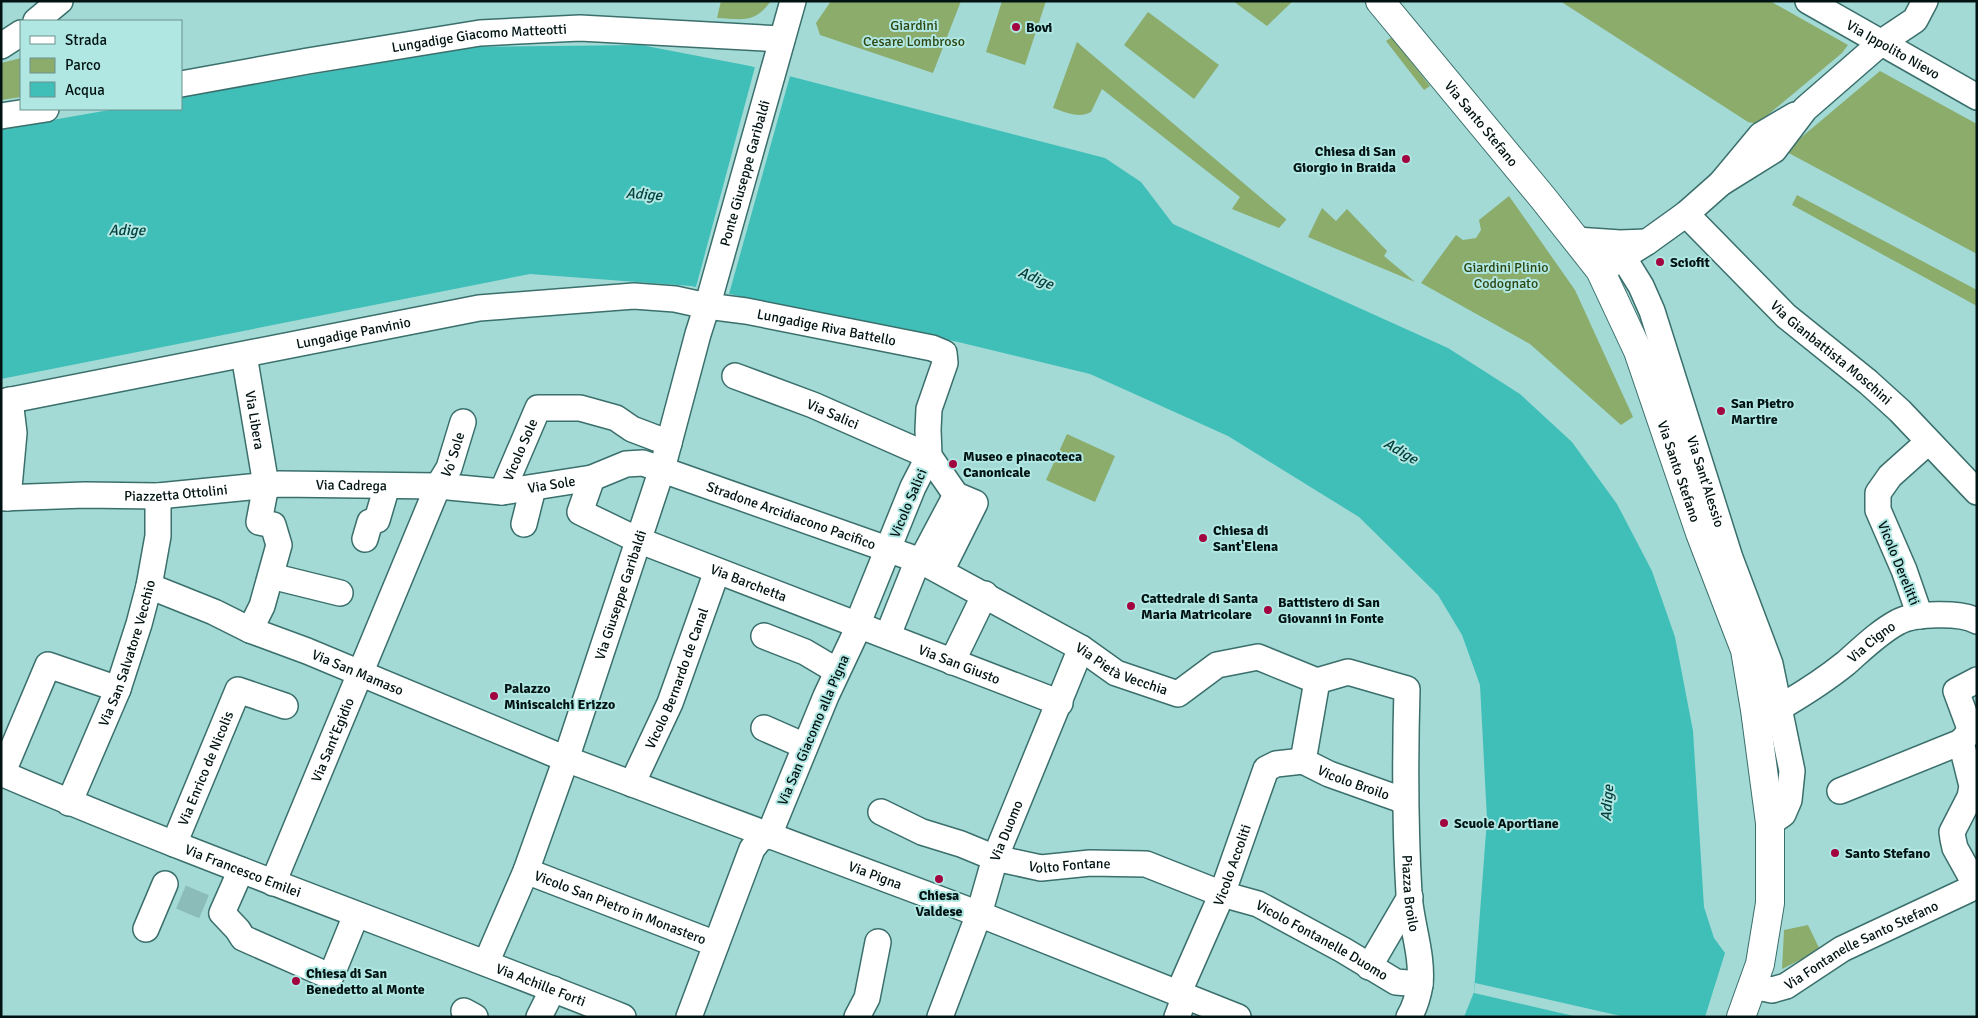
<svg xmlns="http://www.w3.org/2000/svg" width="1978" height="1018" viewBox="0 0 1978 1018" font-family="Signika,sans-serif">
<style>
.green{fill:#8cac6c}
.water{fill:#40bfb9}
.pier{fill:#a3dad6}
.lines{fill:none;stroke-linecap:round;stroke-linejoin:round}
.minor-tunnel{stroke:#8bbcb9;stroke-width:25;stroke-dasharray:25 12;stroke-linecap:butt}
.minor-casing{stroke:#3a6f6c;stroke-width:28}
.major-casing{stroke:#3a6f6c;stroke-width:30}
.minor{stroke:#fff;stroke-width:25}
.major{stroke:#fff;stroke-width:28}
.poi-dot{fill:#a1043e;stroke:#b0e7e3;stroke-width:2}
.labels{text-anchor:middle;stroke-width:4;stroke-linejoin:round;paint-order:stroke}
.park-label{font-size:14px;fill:#2d450f;stroke:#b0e7e3}
.poi-label{font-size:14px;font-weight:bold;fill:#001312;stroke:#b0e7e3;text-anchor:start}
.street-label{font-size:14px;fill:#001312;stroke:#b0e7e3}
.water-label{font-size:15px;font-style:italic;fill:#023e3b;stroke:#b0e7e3}
</style>
<rect width="100%" height="100%" fill="#a3dad6"/>
<g class="green">
<path d="M721,1H771C754,24 743,19 717,18Z"/>
<polygon points="831,1 961,1 933,73 820,35 816,23"/>
<polygon points="1002,1 1046,1 1025,65 986,52"/>
<polygon points="1233,1 1293,1 1267,26"/>
<polygon points="1560,1 1770,1 1848,45 1842,53 1757,124 1748,122"/>
<polygon points="1148,12 1219,65 1194,99 1124,45"/>
<polygon points="1392,37 1430,86 1424,90 1386,41"/>
<path d="M1077,42L1286,219V220L1279,228L1232,209L1240,197L1102,89L1091,112C1079,119 1065,112 1053,108Z"/>
<polygon points="21,58 21,97 1,100 1,63"/>
<polygon points="1880,71 1977,124 1977,254 1785,151"/>
<polygon points="1797,195 1977,290 1977,306 1792,205"/>
<polygon points="1509,196 1575,290 1633,417 1621,425 1530,344 1421,283 1456,235 1463,240 1476,238 1481,230 1479,220"/>
<polygon points="1322,208 1336,221 1347,209 1387,251 1384,256 1415,282 1308,237"/>
<polygon points="1067,434 1115,456 1095,502 1046,480"/>
<polygon points="1808,925 1820,950 1782,969 1784,930"/>
</g>
<polygon class="water" points="641,45 750,66 1105,158 1141,182 1173,224 1448,348 1520,394 1572,442 1617,504 1652,571 1675,637 1693,731 1704,907 1714,938 1725,953 1705,1017 1464,1017 1474,992 1487,819 1480,685 1462,635 1438,595 1359,517 1228,436 1090,374 958,342 691,286 530,274 1,379 1,129 115,109 181,109 181,97 473,47"/>
<g class="pier">
<polygon points="755,67 790,76 729,294 696,287"/>
<polygon points="1475,983 1625,1017 1578,1017 1474,993"/>
</g>
<g class="lines">
<polyline class="minor-tunnel" points="181,897 207,908"/>
<g class="minor-casing">
<g id="minor">
<path id="s1" d="M1808,1L1977,97"/>
<polyline points="36,21 60,1"/>
<polyline points="1,46 21,33"/>
<path id="s2" d="M181,84L308,61L480,33L580,28L782,39"/>
<polyline points="1,116 46,109"/>
<polyline points="1721,183 1774,150 1805,109 1882,42 1915,20 1925,1"/>
<path id="s3" d="M1686,214L1786,316L1868,382L1900,411L1977,492"/>
<polyline points="1576,240 1620,243 1647,242"/>
<path id="s4" d="M1623,257L1641,286L1652,311L1730,558L1770,664L1792,771L1789,800L1783,814L1770,823"/>
<polyline points="1609,266 1647,242 1686,214 1721,183 1761,135 1795,115"/>
<path id="s5" d="M244,355L266,485L259,522L273,525L279,545L262,606L250,630"/>
<path id="s6" d="M735,376L813,405L929,456"/>
<path id="s7" d="M1,402L479,308L634,296L675,299L707,306L746,311L932,348L944,353L945,363L929,409L928,430L929,456L913,487L862,613L859,626L826,696L769,835L760,839L752,849L689,1017"/>
<polyline points="929,456 956,495"/>
<path id="s8" d="M592,478L580,512L638,540L1060,703"/>
<path id="s9" d="M502,492L538,408H580L616,418L632,429L669,443"/>
<path id="s10" d="M1,498L85,495L158,496L280,484L438,486L502,492L592,478L626,464L643,463L921,561L1081,648L1116,673L1178,694L1217,665L1258,657L1317,681"/>
<polyline points="8,498 14,433 10,400"/>
<polyline points="524,524 533,488"/>
<polyline points="365,539 370,522 377,520 387,486"/>
<polyline points="921,561 956,495"/>
<polyline points="941,571 975,503 956,495"/>
<polyline points="271,576 340,593"/>
<path id="s11" d="M149,586L214,612L250,630L307,651L566,759L979,914L1238,1017"/>
<polyline points="1920,616 1904,570 1878,510 1878,493 1890,476 1928,442"/>
<polyline points="888,635 918,560"/>
<polyline points="764,636 805,652 837,671"/>
<polyline points="952,662 985,594"/>
<path id="s12" d="M1317,681L1348,672L1407,689C1405,758 1405,826 1409,894C1411,925 1423,954 1420,985C1418,996 1415,1007 1409,1017"/>
<path id="s13" d="M1779,708C1803,694 1825,680 1846,663C1862,649 1879,632 1898,622C1914,613 1961,612 1977,621"/>
<polyline points="764,728 805,746"/>
<path id="s14" d="M1303,761L1329,774L1405,801"/>
<polyline points="1303,761 1317,681"/>
<path id="s15" d="M1,773C206,861 416,934 623,1017"/>
<polyline points="2,774 48,665 118,689"/>
<path id="s16" d="M632,784L670,703L717,571"/>
<polyline points="1840,791 1961,742"/>
<path id="s17" d="M69,803L118,689L139,624L149,586L158,536V496"/>
<path id="s18" d="M881,812L922,832L961,844L995,858L1041,868L1090,863L1146,864L1222,894L1258,904L1343,950L1396,982L1420,984"/>
<path id="s19" d="M174,844L238,690L285,706"/>
<polyline points="241,870 222,913 238,930 243,938 327,975 332,974 356,915"/>
<path id="s20" d="M526,871L716,944"/>
<path id="s21" d="M273,883L438,486L449,468L463,422"/>
<polyline points="1975,884 1955,848 1953,839 1952,832 1970,797 1972,786 1961,742 1968,734 1969,726 1956,691 1977,680"/>
<polyline points="146,929 165,884"/>
<path id="s22" d="M486,963L526,871L566,759L662,469L698,334L711,293L793,1"/>
<polyline points="1369,967 1410,897"/>
<path id="s23" d="M1753,986L1772,990L1786,986L1842,949L1968,890L1977,884"/>
<path id="s24" d="M1178,994L1222,894L1266,769L1276,764L1303,761"/>
<polyline points="464,1011 475,1017"/>
<polyline points="539,1017 553,989"/>
<polyline points="857,1017 867,998 878,942"/>
<path id="s25" d="M940,1017L979,914L995,858L1081,648"/>
<polyline points="1177,1017 1185,996"/>
</g>
</g>
<g class="major-casing">
<g id="major">
<path id="s26" d="M1380,1L1543,198L1600,270L1638,351L1700,533L1745,650L1755,710L1770,823V903L1760,964L1741,1017"/>
</g>
</g>
<use href="#minor" class="minor"/>
<use href="#major" class="major"/>
</g>
<g class="poi-dot">
<circle cx="1016" cy="27" r="5"/>
<circle cx="1406" cy="159" r="5"/>
<circle cx="1660" cy="262" r="5"/>
<circle cx="1721" cy="411" r="5"/>
<circle cx="953" cy="464" r="5"/>
<circle cx="1203" cy="538" r="5"/>
<circle cx="1131" cy="606" r="5"/>
<circle cx="1268" cy="610" r="5"/>
<circle cx="494" cy="696" r="5"/>
<circle cx="1444" cy="823" r="5"/>
<circle cx="1835" cy="853" r="5"/>
<circle cx="939" cy="879" r="5"/>
<circle cx="296" cy="981" r="5"/>
</g>
<g class="labels">
<g class="park-label">
<text x="914" y="30">Giardini<tspan x="914" dy="16">Cesare Lombroso</tspan></text>
<text x="1506" y="272">Giardini Plinio<tspan x="1506" dy="16">Codognato</tspan></text>
</g>
<g class="poi-label">
<text x="1026" y="32">Bovi</text>
<text x="1396" y="156" text-anchor="end">Chiesa di San<tspan x="1396" dy="16">Giorgio in Braida</tspan></text>
<text x="1670" y="267">Sciofit</text>
<text x="1731" y="408">San Pietro<tspan x="1731" dy="16">Martire</tspan></text>
<text x="963" y="461">Museo e pinacoteca<tspan x="963" dy="16">Canonicale</tspan></text>
<text x="1213" y="535">Chiesa di<tspan x="1213" dy="16">Sant'Elena</tspan></text>
<text x="1141" y="603">Cattedrale di Santa<tspan x="1141" dy="16">Maria Matricolare</tspan></text>
<text x="1278" y="607">Battistero di San<tspan x="1278" dy="16">Giovanni in Fonte</tspan></text>
<text x="504" y="693">Palazzo<tspan x="504" dy="16">Miniscalchi Erizzo</tspan></text>
<text x="1454" y="828">Scuole Aportiane</text>
<text x="1845" y="858">Santo Stefano</text>
<text x="939" y="900" text-anchor="middle">Chiesa<tspan x="939" dy="16">Valdese</tspan></text>
<text x="306" y="978">Chiesa di San<tspan x="306" dy="16">Benedetto al Monte</tspan></text>
</g>
<g class="street-label">
<text dy="5" stroke="none"><textPath href="#s2" startOffset="302">Lungadige Giacomo Matteotti</textPath></text>
<text dy="5" stroke="none"><textPath href="#s1" startOffset="98">Via Ippolito Nievo</textPath></text>
<text dy="5" stroke="none"><textPath href="#s26" startOffset="159">Via Santo Stefano</textPath></text>
<text dy="5" stroke="none"><textPath href="#s22" startOffset="832">Ponte Giuseppe Garibaldi</textPath></text>
<text dy="5" stroke="none"><textPath href="#s7" startOffset="838">Lungadige Riva Battello</textPath></text>
<text dy="5" stroke="none"><textPath href="#s7" startOffset="359">Lungadige Panvinio</textPath></text>
<text dy="5" stroke="none"><textPath href="#s3" startOffset="201">Via Gianbattista Moschini</textPath></text>
<text dy="5" stroke="none"><textPath href="#s6" startOffset="105">Via Salici</textPath></text>
<text dy="5" stroke="none"><textPath href="#s5" startOffset="66">Via Libera</textPath></text>
<text dy="5" stroke="none"><textPath href="#s9" startOffset="46">Vicolo Sole</textPath></text>
<text dy="5" stroke="none"><textPath href="#s21" startOffset="465">Vo' Sole</textPath></text>
<text dy="5" stroke="none"><textPath href="#s26" startOffset="564">Via Santo Stefano</textPath></text>
<text dy="5" stroke="none"><textPath href="#s4" startOffset="240">Via Sant'Alessio</textPath></text>
<text dy="5" stroke="none"><textPath href="#s10" startOffset="351">Via Cadrega</textPath></text>
<text dy="5" stroke="none"><textPath href="#s10" startOffset="552">Via Sole</textPath></text>
<text dy="5" stroke="none"><textPath href="#s10" startOffset="175">Piazzetta Ottolini</textPath></text>
<text transform="translate(908 503) rotate(-67)" y="5">Vicolo Salici</text>
<text dy="5" stroke="none"><textPath href="#s10" startOffset="804">Stradone Arcidiacono Pacifico</textPath></text>
<text transform="translate(1899 563) rotate(68)" y="5">Vicolo Derelitti</text>
<text dy="5" stroke="none"><textPath href="#s8" startOffset="219">Via Barchetta</textPath></text>
<text dy="5" stroke="none"><textPath href="#s22" startOffset="392">Via Giuseppe Garibaldi</textPath></text>
<text dy="5" stroke="none"><textPath href="#s13" startOffset="114">Via Cigno</textPath></text>
<text dy="5" stroke="none"><textPath href="#s17" startOffset="161">Via San Salvatore Vecchio</textPath></text>
<text dy="5" stroke="none"><textPath href="#s8" startOffset="445">Via San Giusto</textPath></text>
<text dy="5" stroke="none"><textPath href="#s10" startOffset="1170">Via Pietà Vecchia</textPath></text>
<text dy="5" stroke="none"><textPath href="#s11" startOffset="226">Via San Mamaso</textPath></text>
<text dy="5" stroke="none"><textPath href="#s16" startOffset="115">Vicolo Bernardo de Canal</textPath></text>
<text transform="translate(813 730) rotate(-67)" y="5">Via San Giacomo alla Pigna</text>
<text dy="5" stroke="none"><textPath href="#s21" startOffset="155">Via Sant'Egidio</textPath></text>
<text dy="5" stroke="none"><textPath href="#s19" startOffset="82">Via Enrico de Nicolis</textPath></text>
<text dy="5" stroke="none"><textPath href="#s14" startOffset="55">Vicolo Broilo</textPath></text>
<text dy="5" stroke="none"><textPath href="#s25" startOffset="198">Via Duomo</textPath></text>
<text dy="5" stroke="none"><textPath href="#s18" startOffset="199">Volto Fontane</textPath></text>
<text dy="5" stroke="none"><textPath href="#s24" startOffset="140">Vicolo Accoliti</textPath></text>
<text dy="5" stroke="none"><textPath href="#s15" startOffset="261">Via Francesco Emilei</textPath></text>
<text dy="5" stroke="none"><textPath href="#s11" startOffset="782">Via Pigna</textPath></text>
<text dy="5" stroke="none"><textPath href="#s12" startOffset="298">Piazza Broilo</textPath></text>
<text dy="5" stroke="none"><textPath href="#s20" startOffset="101">Vicolo San Pietro in Monastero</textPath></text>
<text dy="5" stroke="none"><textPath href="#s18" startOffset="468">Vicolo Fontanelle Duomo</textPath></text>
<text dy="5" stroke="none"><textPath href="#s23" startOffset="120">Via Fontanelle Santo Stefano</textPath></text>
<text dy="5" stroke="none"><textPath href="#s15" startOffset="580">Via Achille Forti</textPath></text>
</g>
<g class="water-label">
<text transform="translate(644 194) rotate(4)" y="5">Adige</text>
<text x="127" y="235">Adige</text>
<text transform="translate(1036 278) rotate(22)" y="5">Adige</text>
<text transform="translate(1401 451) rotate(30)" y="5">Adige</text>
<text transform="translate(1607 803) rotate(-86)" y="5">Adige</text>
</g>
</g>
<rect width="1978" height="1018" fill="none" stroke="#001312" stroke-width="5"/>
<rect x="20" y="20" width="162" height="90" fill="#b0e7e3" stroke="#6a928f"/>
<rect x="30" y="36" width="25" height="8" fill="#ffffff" stroke="#6a928f"/>
<text x="65" y="45" font-size="15" fill="#001312">Strada</text>
<rect x="30" y="58" width="25" height="15" fill="#8cac6c" stroke="#6a928f"/>
<text x="65" y="70" font-size="15" fill="#001312">Parco</text>
<rect x="30" y="82" width="25" height="15" fill="#40bfb9" stroke="#6a928f"/>
<text x="65" y="95" font-size="15" fill="#001312">Acqua</text>
</svg>
